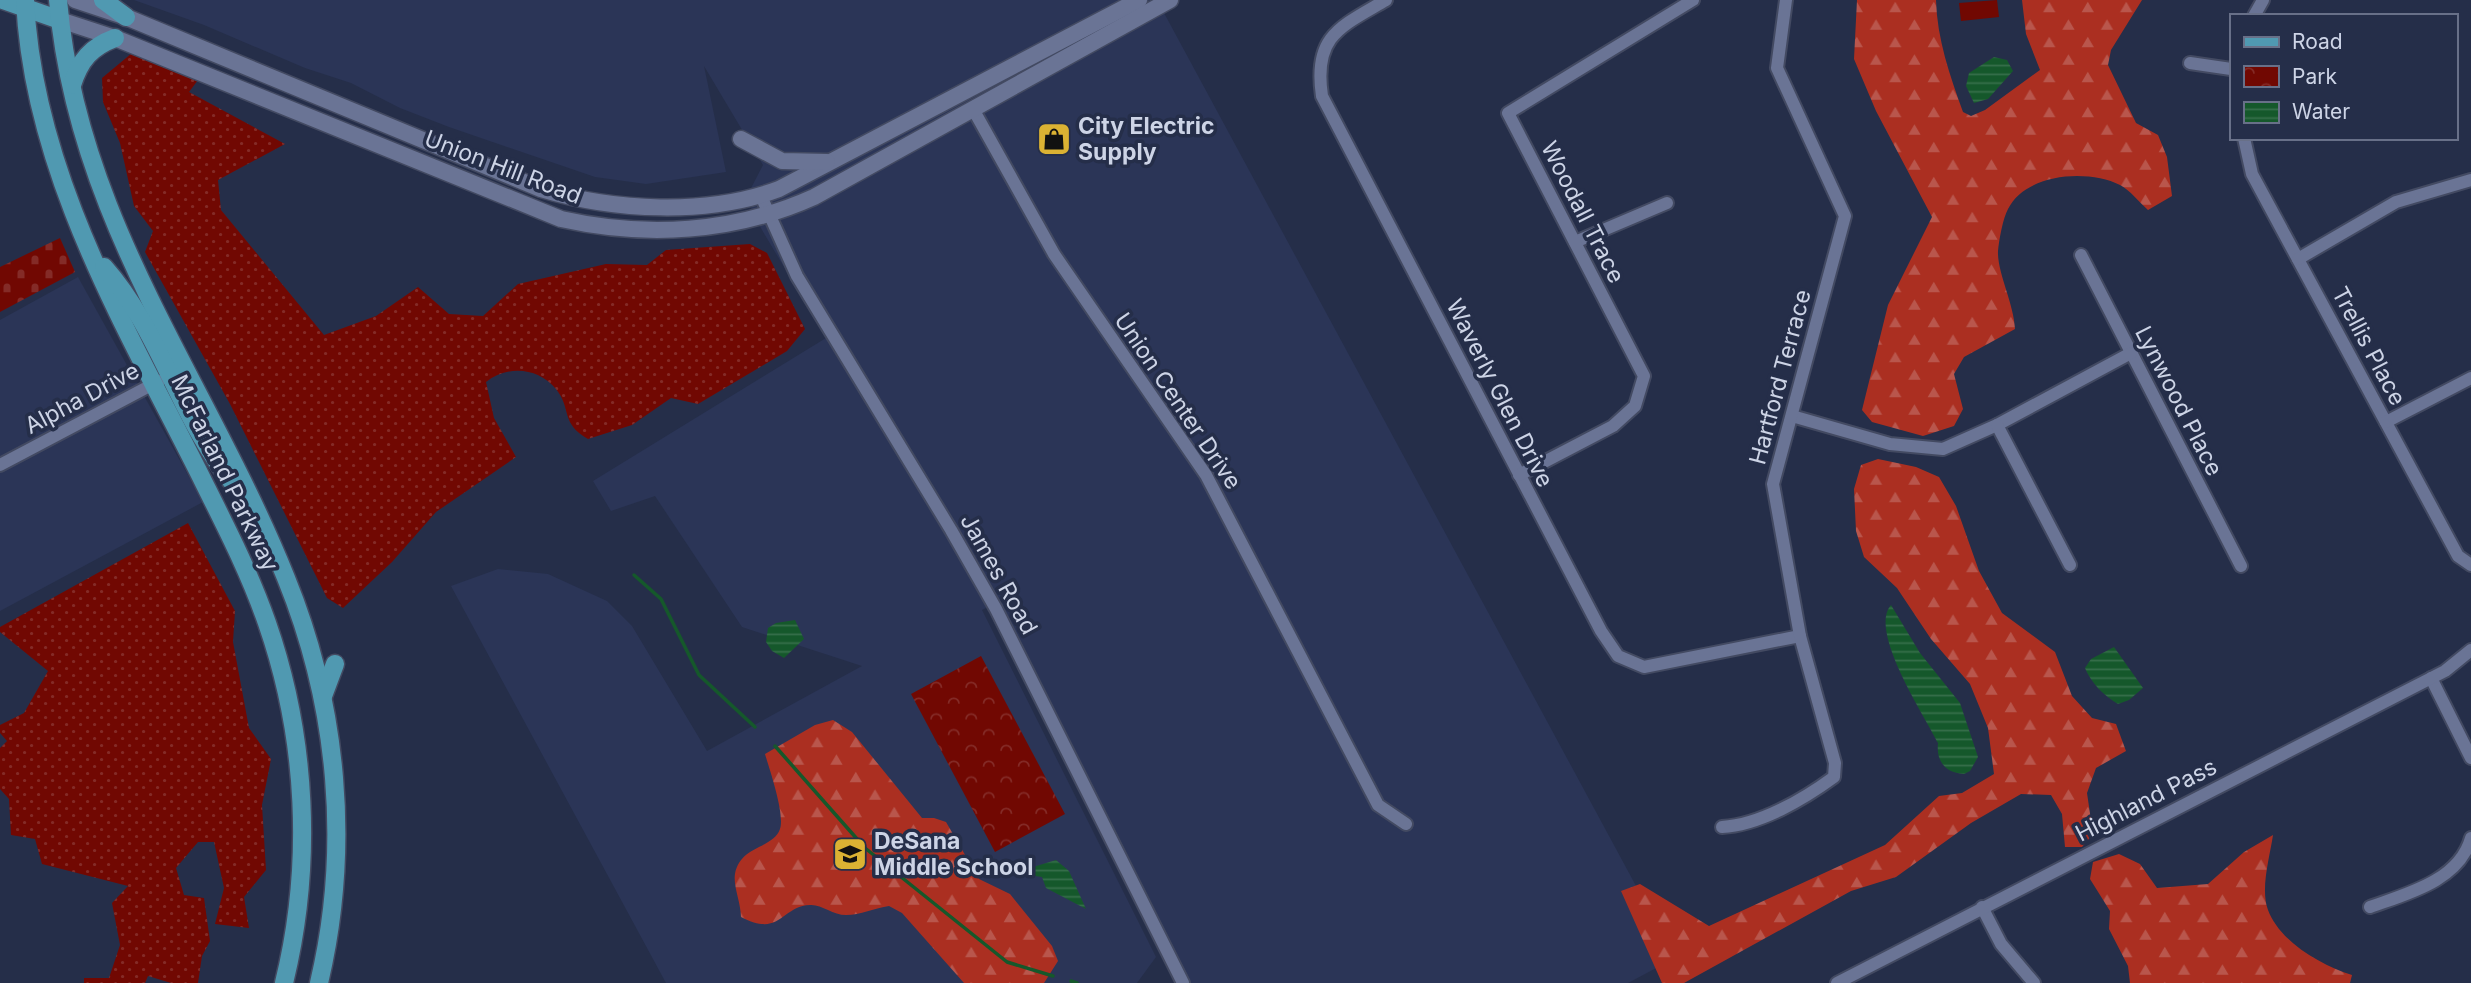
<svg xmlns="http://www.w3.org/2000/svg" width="2471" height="983" viewBox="0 0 2471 983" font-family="Inter,sans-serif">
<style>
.built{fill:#2b3557}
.grass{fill:url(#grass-dots)}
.forest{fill:url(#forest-firs)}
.cemetery{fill:url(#cemetery-stones)}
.park{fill:url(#park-crowns)}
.pitch{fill:#710802}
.water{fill:url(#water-rules)}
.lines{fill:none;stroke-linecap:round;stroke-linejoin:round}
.stream{stroke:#15582b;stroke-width:3.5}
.minor-casing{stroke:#434a62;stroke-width:16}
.tertiary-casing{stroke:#434a62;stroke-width:19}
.primary-casing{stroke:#434a62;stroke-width:21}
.minor{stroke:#6a7495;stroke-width:12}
.tertiary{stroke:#6a7495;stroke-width:16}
.primary{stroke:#5099b1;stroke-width:18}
.labels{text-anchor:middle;stroke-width:7;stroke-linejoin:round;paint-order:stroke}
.poi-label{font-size:23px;font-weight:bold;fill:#cdd4e6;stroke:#252e49;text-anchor:start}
.street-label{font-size:23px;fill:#cdd4e6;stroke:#252e49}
</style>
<defs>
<pattern id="grass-dots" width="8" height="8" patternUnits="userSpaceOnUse" patternTransform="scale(1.75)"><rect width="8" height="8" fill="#710802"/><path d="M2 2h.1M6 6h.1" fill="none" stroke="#842b27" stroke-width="1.8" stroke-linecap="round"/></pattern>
<pattern id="forest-firs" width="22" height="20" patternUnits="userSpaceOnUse" patternTransform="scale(1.75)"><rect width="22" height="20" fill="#ab2f21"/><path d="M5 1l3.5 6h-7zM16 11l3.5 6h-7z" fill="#b9564c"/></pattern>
<pattern id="cemetery-stones" width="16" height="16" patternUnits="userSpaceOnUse" patternTransform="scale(1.75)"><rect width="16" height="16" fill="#710802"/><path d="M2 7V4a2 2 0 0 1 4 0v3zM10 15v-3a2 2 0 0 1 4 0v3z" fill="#842b27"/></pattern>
<pattern id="park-crowns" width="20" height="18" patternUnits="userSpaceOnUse" patternTransform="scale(1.75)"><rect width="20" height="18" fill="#710802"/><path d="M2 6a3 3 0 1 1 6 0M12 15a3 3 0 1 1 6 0" fill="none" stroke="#842b27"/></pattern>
<pattern id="water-rules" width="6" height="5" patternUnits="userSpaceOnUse" patternTransform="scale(1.75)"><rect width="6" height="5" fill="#15582b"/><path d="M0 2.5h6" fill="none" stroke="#366f4a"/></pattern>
</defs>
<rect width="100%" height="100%" fill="#252e49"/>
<g class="built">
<polygon points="134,0 1157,0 1675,958 1628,983 1177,983 997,602 982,610 1156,957 1137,983 666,983 451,586 498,569 548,574 607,601 632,626 707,751 862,666 742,627 655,496 611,511 593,481 826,338 752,213 749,192 763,165 704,66 726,172 646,184 595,177 449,127 400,108 351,83 305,68 204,25"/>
<polygon points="78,277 203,502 0,611 0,320"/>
</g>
<g class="grass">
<path d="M132,53L198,80L189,92L285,144L218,180L221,210L324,335L376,316L418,287L449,314L483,316L518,284L606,264L647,265L666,250L750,244L767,253L805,329L787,351L698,404L671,398L632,425L588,439C560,423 572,409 556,389C538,367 507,365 486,382L494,418L516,457L436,512L392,562L343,608L327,598L230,404L145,252L153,231L134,206L120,143L103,102L102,78Z"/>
<polygon points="188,523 235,611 233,642 249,728 271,759 262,805 266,870 244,897 249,928 215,924 224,888 214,842 198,842 176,868 184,895 204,898 210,941 202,956 198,983 171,983 148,976 145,983 84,983 84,978 109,978 120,945 112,903 128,886 42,864 35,839 11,835 9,799 0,789 0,748 7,741 0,733 0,725 24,713 48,671 0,632 0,627"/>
</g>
<g class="forest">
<path d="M1857,0H1936C1937,39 1950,76 1963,112L1971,116L1985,110L2040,70L2026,34L2022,0H2142L2111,50L2108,65L2136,123L2158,135L2167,157L2172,196L2148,210C2139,202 2130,190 2120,185C2088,169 2026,173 2008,209C2003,218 1999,240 1998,251C1997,272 2014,304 2015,329L1964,357L1954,374L1963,409L1954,426L1923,436L1872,422L1862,410L1888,305L1932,217L1876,111L1854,59Z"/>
<polygon points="1878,459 1916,467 1939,477 1956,506 1979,571 2002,613 2055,652 2072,696 2092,718 2116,724 2126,751 2096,768 2087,793 2093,834 2082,847 2065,847 2062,814 2051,795 2021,794 1971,823 1896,877 1851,891 1684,983 1662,983 1621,891 1640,884 1709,926 1885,845 1939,796 1962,793 1994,774 1988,728 1970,684 1931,639 1897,588 1864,557 1856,531 1854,489 1861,465"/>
<path d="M833,720L852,732L922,818H934L946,822L979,879L1010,894L1052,946L1058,961L1044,983H964L902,913L889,906C875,908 860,915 846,915C833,915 821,904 810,905C781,906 781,938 741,917C741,903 733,886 735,874C740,845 773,849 780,829C785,814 770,771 765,754L815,725Z"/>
<path d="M2273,835C2270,856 2260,889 2268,910C2280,942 2321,965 2352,975L2350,983H2130L2128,966L2109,929L2110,911L2090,879L2093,862L2119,854L2140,864L2157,888L2208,884L2244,852Z"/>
</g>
<polygon class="cemetery" points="60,238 75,272 0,312 0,267"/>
<polygon class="park" points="981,656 1065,814 995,852 911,694"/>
<polygon class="pitch" points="1997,0 1999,17 1961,21 1959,3"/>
<g class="water">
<polygon points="1994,57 2007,60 2013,71 1988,99 1974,103 1966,86 1969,73"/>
<path d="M1891,605L1920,653L1960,703L1978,757L1970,771L1964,774C1945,773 1936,761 1938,743C1925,716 1868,631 1891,605Z"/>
<polygon points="795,620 804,639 784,658 772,651 766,642 768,628 776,623"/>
<path d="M2114,647L2143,688L2129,700L2118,704C2104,696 2091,683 2085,668L2091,659Z"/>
<polygon points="1056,860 1069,871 1086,909 1046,888 1042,877 1035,876 1033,867"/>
</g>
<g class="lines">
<g class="stream">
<polyline points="634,575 661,599 699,675 755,727"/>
<polyline points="775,746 865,848 1007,962 1053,976"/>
<polyline points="1071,981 1077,983"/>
</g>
<g class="minor-casing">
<g id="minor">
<path d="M1386,0C1340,27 1313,36 1322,96L1601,631L1618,656L1644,667L1800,636"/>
<polyline points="2254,16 2263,0"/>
<polyline points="2190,63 2231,69"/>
<polyline points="973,109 1054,254 1206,475 1378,805 1406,824"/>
<polyline points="2244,138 2252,174 2458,556 2471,565"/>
<polyline points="761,196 797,276 951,530 996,609 1183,983"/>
<polyline points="1575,242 1667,203"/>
<polyline points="2081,255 2241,566"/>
<polyline points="2298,259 2396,202 2471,180"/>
<polyline points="1792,416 1890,444 1943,449 1997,425 2131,353"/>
<polyline points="2386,422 2471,378"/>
<polyline points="1997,425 2070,565"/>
<polyline points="0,465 159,381"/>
<polyline points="1519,475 1613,426 1635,406 1644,376 1508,113 1693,0"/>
<polyline points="2431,678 2471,758"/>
<path d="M1722,827C1760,825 1804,799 1834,777L1835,763L1800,636L1773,484L1845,216L1777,68L1786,0"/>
<polyline points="1982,907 2001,944 2034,983"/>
<path d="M2370,907C2406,894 2459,881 2471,838"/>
<polyline points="1837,983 2445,671 2471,650"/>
</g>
</g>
<g class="tertiary-casing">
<g id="tertiary">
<path d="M75,0L126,17L541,189C614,211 707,216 779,189L1139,0"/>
<path d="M60,20L115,38L561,219C646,238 734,233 814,197L1170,0"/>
<polyline points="741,139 782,161 827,162"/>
</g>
</g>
<g class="primary-casing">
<g id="primary">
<polyline points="3,0 60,20"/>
<path d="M25,0C33,175 128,330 204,483C227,529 250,574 267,623C307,738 313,865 284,983"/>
<path d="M58,0C77,222 206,379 286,578C338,706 351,848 319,983"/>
<polyline points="103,0 126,17"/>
<path d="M72,85C80,60 91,47 115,38"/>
<path d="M104,267C160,330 179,417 233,483"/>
<polyline points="323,696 335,664"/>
</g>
</g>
<use href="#minor" class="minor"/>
<use href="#tertiary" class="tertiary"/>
<use href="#primary" class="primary"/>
</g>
<defs>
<g id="shop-square" transform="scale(1.75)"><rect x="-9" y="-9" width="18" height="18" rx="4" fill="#dbb233" stroke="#252e49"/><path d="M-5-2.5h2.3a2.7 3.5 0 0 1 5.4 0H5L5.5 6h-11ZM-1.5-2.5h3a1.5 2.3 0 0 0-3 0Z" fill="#111"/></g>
<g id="school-square" transform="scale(1.75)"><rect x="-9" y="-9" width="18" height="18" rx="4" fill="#dbb233" stroke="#252e49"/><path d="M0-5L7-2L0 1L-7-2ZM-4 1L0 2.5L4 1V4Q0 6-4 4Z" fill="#111"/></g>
</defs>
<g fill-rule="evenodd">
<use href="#shop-square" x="1054" y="139"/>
<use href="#school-square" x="850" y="854"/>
</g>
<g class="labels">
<g class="poi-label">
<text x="1078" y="134">City Electric<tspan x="1078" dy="26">Supply</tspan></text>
<text x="874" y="849">DeSana<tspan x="874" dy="26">Middle School</tspan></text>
</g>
<g class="street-label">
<text transform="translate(503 167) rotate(21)" y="8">Union Hill Road</text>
<text transform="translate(1583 212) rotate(63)" y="8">Woodall Trace</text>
<text transform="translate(2369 346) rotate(62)" y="8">Trellis Place</text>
<text transform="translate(1780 377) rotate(-75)" y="8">Hartford Terrace</text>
<text transform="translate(1500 393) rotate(63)" y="8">Waverly Glen Drive</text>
<text transform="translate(82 398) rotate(-28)" y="8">Alpha Drive</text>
<text transform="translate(1178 401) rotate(56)" y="8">Union Center Drive</text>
<text transform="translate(2179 401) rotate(63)" y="8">Lynwood Place</text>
<text transform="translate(225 473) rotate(64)" y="8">McFarland Parkway</text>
<text transform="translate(999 574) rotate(61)" y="8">James Road</text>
<text transform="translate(2146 800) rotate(-27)" y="8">Highland Pass</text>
</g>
</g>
<rect x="2230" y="14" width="228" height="126" fill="#252e49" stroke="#687088" stroke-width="2"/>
<rect x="2244" y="37" width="35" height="10" fill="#5099b1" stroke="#687088" stroke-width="2"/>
<text x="2292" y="49" font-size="21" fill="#cdd4e6">Road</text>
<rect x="2244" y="66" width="35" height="21" fill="url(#park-crowns)" stroke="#687088" stroke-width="2"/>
<text x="2292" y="84" font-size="21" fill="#cdd4e6">Park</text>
<rect x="2244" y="102" width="35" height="21" fill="url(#water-rules)" stroke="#687088" stroke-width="2"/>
<text x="2292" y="119" font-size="21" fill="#cdd4e6">Water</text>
</svg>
